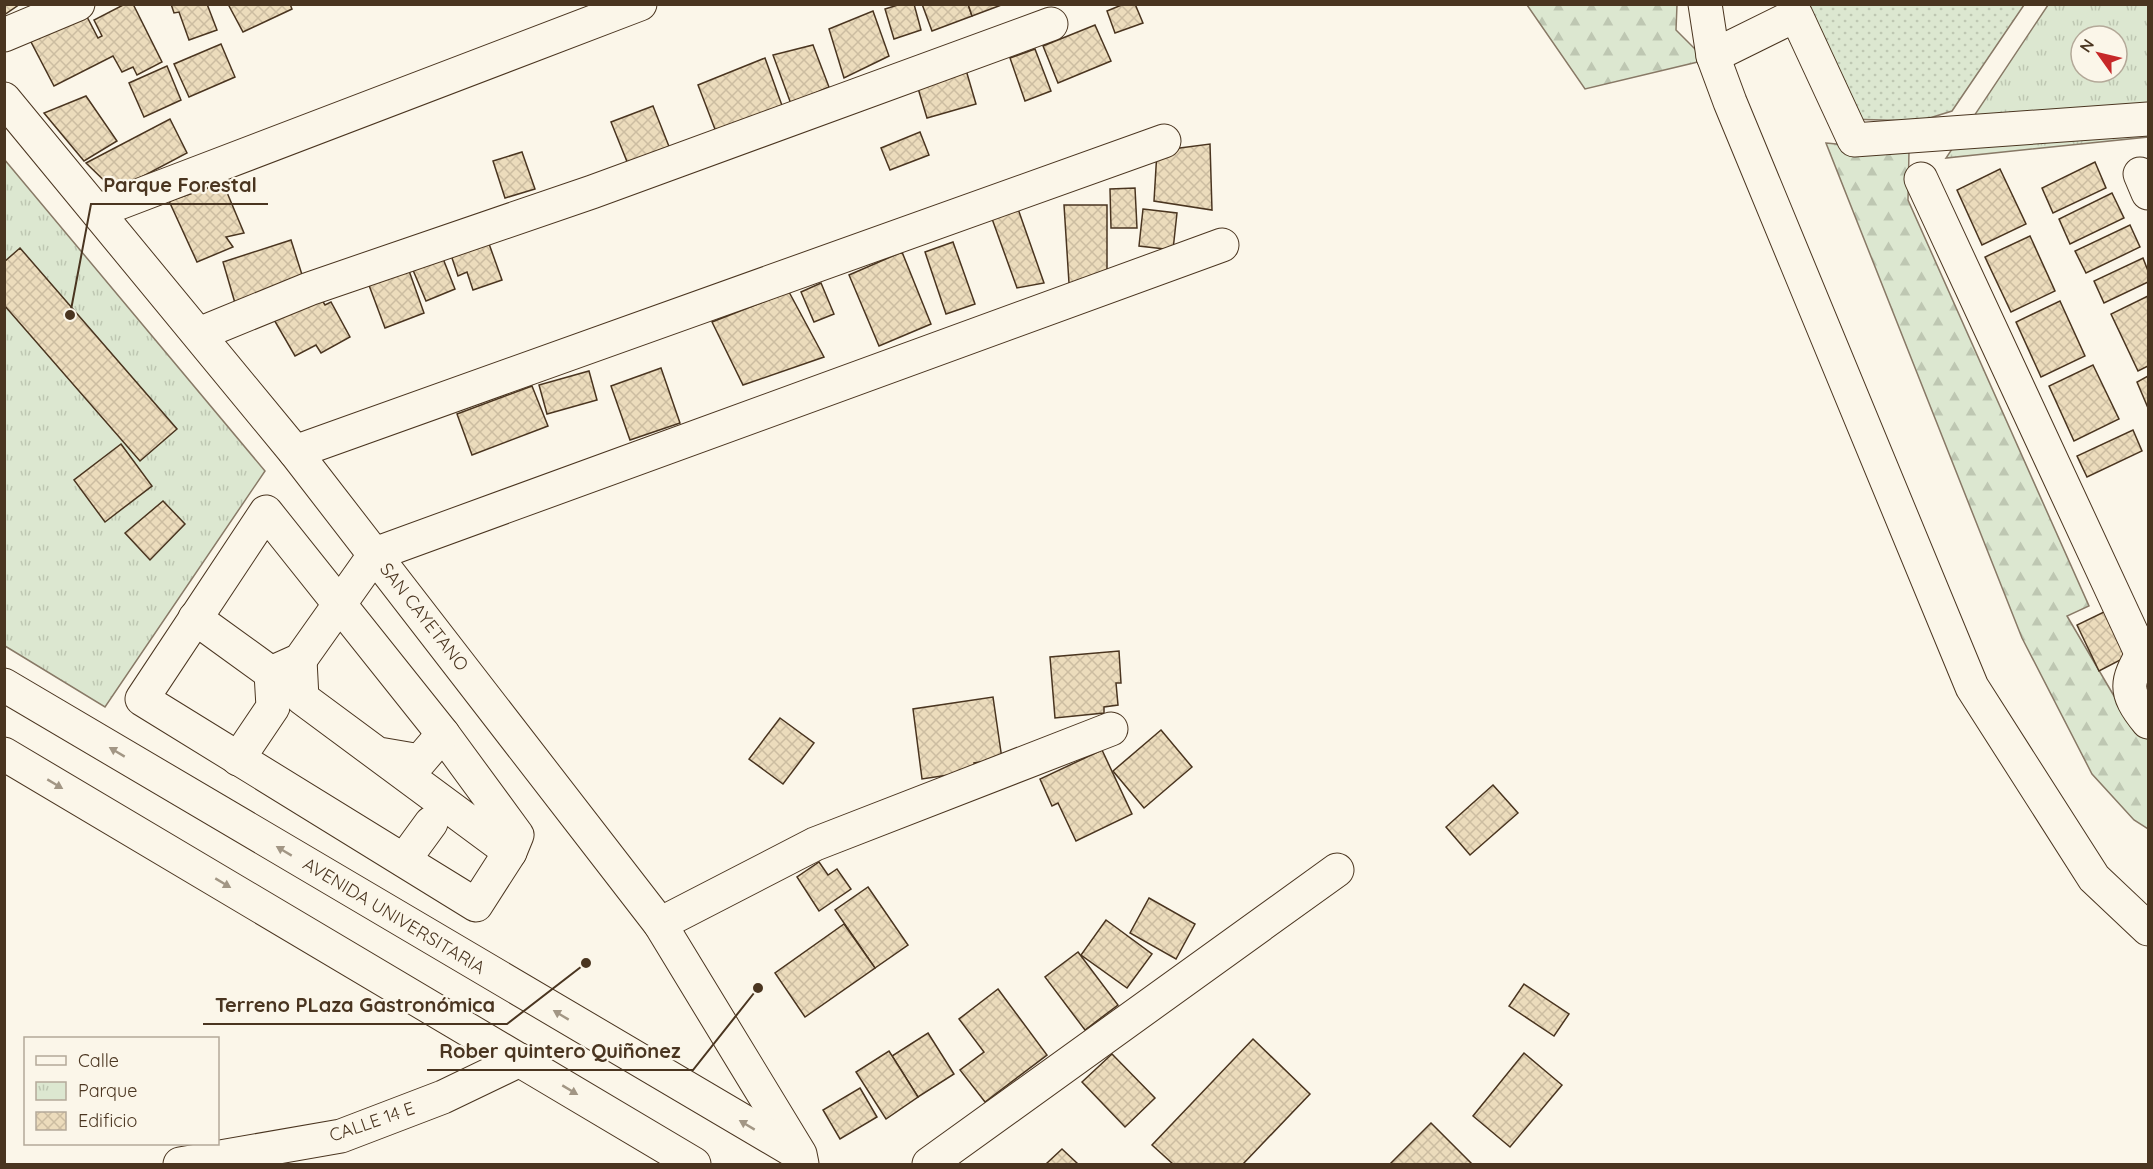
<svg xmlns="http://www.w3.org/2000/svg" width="2153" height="1169" viewBox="0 0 2153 1169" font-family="Quicksand,sans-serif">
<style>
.grass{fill:url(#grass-dots);stroke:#887966;stroke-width:1.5}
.forest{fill:url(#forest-firs);stroke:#887966;stroke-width:1.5}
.park{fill:url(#park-tufts);stroke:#887966;stroke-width:1.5;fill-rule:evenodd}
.building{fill:url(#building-cross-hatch);stroke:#4a3520;stroke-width:1.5}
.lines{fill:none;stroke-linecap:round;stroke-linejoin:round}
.minor-casing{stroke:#4a3520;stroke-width:35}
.major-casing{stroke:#4a3520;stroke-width:35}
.minor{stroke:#fbf6e9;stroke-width:33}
.major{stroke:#fbf6e9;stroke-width:33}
.oneway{fill:#a29684}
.labels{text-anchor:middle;stroke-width:4.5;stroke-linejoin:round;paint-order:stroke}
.street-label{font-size:18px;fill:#4a3520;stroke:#fbf6e9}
.leader{fill:none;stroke:#4a3520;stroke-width:2}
.callout-dot{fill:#4a3520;stroke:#fbf6e9;stroke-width:2}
.callout-label{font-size:20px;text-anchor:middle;font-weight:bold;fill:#4a3520;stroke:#fbf6e9;stroke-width:4.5;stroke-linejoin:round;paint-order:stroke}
</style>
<defs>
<pattern id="grass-dots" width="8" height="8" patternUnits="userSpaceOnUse" patternTransform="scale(1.5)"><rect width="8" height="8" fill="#dce7d0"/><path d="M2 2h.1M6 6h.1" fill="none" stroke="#bec7b2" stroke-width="1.8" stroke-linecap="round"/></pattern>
<pattern id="forest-firs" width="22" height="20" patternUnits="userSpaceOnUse" patternTransform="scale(1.5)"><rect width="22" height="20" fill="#dce7d0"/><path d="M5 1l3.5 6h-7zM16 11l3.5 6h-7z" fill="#bec7b2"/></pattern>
<pattern id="park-tufts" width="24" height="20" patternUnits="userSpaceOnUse" patternTransform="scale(1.5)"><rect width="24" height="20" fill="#dce7d0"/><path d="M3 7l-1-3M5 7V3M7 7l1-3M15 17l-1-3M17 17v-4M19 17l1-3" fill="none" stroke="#bec7b2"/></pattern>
<pattern id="building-cross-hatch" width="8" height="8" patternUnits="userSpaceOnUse" patternTransform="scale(1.5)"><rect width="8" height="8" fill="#ecdcbc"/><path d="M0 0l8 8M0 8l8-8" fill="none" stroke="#ccbda1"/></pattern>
</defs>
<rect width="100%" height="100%" fill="#fbf6e9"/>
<polygon class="grass" points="1803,5 2024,5 1952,111 1920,121 1846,119"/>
<g class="forest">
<polygon points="1527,5 1677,5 1676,30 1706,60 1585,89"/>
<polygon points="1826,143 1909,151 1908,200 2089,606 2067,616 2114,696 2148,735 2148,829 2134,820 2092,774 2022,638"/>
</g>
<g class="park">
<path d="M2048,5H2148V137L1946,158ZM2081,36H2117V72H2081Z"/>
<polygon points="4,159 265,471 105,707 5,646"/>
</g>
<g class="building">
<polygon points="4,4 20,4 4,15"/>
<polygon points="125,4 133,4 162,62 137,75 133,67 122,72 113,56 54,86 30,40 84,11 98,38 102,36 94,20"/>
<polygon points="171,4 207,4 217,30 189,40 179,12 174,13"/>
<polygon points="228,4 290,4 292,9 243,32"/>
<polygon points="901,4 914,4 921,30 894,39 885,9"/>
<polygon points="922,4 968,4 972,16 932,31"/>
<polygon points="968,4 1004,4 972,16"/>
<polygon points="1124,4 1135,4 1143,23 1115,33 1107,11"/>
<polygon points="873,11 889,56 844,78 829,29"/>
<polygon points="1095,25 1111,61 1058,83 1043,46"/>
<polygon points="221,44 235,77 189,97 174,64"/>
<polygon points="813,45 829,87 791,104 773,55"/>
<polygon points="1035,49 1051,91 1025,101 1010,58"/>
<polygon points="765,58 784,111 718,137 698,85"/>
<polygon points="167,66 181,100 144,117 129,83"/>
<polygon points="966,70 976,104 927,118 917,85"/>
<polygon points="86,96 117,141 84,161 44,113"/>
<polygon points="653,106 672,154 630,169 611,122"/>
<polygon points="170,119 187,153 115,191 86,163"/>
<polygon points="920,132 929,155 890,170 881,148"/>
<polygon points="1210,144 1212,210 1154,201 1157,151"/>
<polygon points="522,152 535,189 505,198 493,161"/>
<polygon points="2095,162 2106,188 2053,213 2042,188"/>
<polygon points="2000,169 2026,224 1982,245 1957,190"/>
<polygon points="223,183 244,233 226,237 233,247 197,262 169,201"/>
<polygon points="1135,188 1137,228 1111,228 1110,189"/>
<polygon points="2112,193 2124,218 2070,244 2059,219"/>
<polygon points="1064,205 1107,205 1107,281 1069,283"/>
<polygon points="1017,206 1044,283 1017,288 991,216"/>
<polygon points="1143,209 1177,213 1173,250 1139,246"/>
<polygon points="2130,225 2140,247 2086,273 2075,251"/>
<polygon points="2030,236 2055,291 2011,312 1985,257"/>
<polygon points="291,240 304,281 235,303 223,262"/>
<polygon points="488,241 502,280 473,290 467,272 458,276 451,255"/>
<polygon points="953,242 975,304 946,314 925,252"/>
<polygon points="20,248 177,429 140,461 4,305 4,262"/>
<polygon points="440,251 455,289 426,301 410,263"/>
<polygon points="902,252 931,324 879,346 849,275"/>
<polygon points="2143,258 2148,271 2148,282 2104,303 2094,281"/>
<polygon points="407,265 424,313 385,328 367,280"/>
<polygon points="821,283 834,314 814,322 801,292"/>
<polygon points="317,292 325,305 331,302 350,337 321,353 316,345 295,356 273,318"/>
<polygon points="789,292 824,357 743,385 712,322"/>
<polygon points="2148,296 2148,366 2138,371 2111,314"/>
<polygon points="2060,301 2085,356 2041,377 2016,322"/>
<polygon points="2093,365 2119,419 2074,441 2049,386"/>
<polygon points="661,368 680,423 630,440 611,386"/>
<polygon points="589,371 597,400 547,414 539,385"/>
<polygon points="2148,376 2148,408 2137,382"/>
<polygon points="532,386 548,426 472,455 457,414"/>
<polygon points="2133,430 2142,451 2087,477 2077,456"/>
<polygon points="121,444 152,486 105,522 74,480"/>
<polygon points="163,501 185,524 150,560 125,533"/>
<polygon points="2106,611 2128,656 2099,671 2077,625"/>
<polygon points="1119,651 1121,683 1116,683 1118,705 1104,707 1104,713 1055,718 1050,657"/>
<polygon points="993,697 1002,759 974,763 975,771 922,779 913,709"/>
<polygon points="780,718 814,743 783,784 749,759"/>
<polygon points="1161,730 1192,767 1144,808 1113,771"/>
<polygon points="1102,750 1132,814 1076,841 1058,803 1052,806 1040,779"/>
<polygon points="1493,785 1518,813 1470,855 1446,827"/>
<polygon points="819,862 828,875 837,869 851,889 819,911 797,877"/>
<polygon points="868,887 908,945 875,968 835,910"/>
<polygon points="1149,898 1195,924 1176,959 1130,933"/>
<polygon points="1106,920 1152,954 1127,988 1081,955"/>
<polygon points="844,924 875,968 805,1017 775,973"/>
<polygon points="1078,952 1118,1005 1085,1030 1045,977"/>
<polygon points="1524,984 1569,1014 1554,1036 1509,1006"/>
<polygon points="998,989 1047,1055 985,1102 960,1070 984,1052 959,1019"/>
<polygon points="928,1033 954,1074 918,1097 892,1056"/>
<polygon points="1253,1039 1310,1094 1243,1164 1173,1164 1152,1145"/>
<polygon points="889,1051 918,1097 886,1119 856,1072"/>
<polygon points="1524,1053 1562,1085 1510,1147 1473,1116"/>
<polygon points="1112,1054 1155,1098 1125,1127 1082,1082"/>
<polygon points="860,1088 877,1117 840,1139 823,1110"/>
<polygon points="1431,1123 1472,1164 1390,1164"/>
<polygon points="1062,1149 1078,1164 1046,1164"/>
</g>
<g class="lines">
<g class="minor-casing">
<g id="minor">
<polyline points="1705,4 1713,56 1730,102 1972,687 2094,878 2148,929"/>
<polyline points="4,35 78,4"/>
<polyline points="1713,56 1796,15 1854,140 2148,119"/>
<polyline points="2140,174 2148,193"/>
<polyline points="1921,179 2142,655"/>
<polyline points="98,211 640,4"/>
<polyline points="199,334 309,289 592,192 1051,24"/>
<polyline points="295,452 1164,141"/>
<polyline points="195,618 271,673 300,660 375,554 1222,245"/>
<path d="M2148,643C2129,679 2119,687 2148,722"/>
<polyline points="300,660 302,698 510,852 517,835 443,734 420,761 379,754"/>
<polyline points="443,734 266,512 142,699 476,905 510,852"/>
<polyline points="238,759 273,707 271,673"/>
<polyline points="404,860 431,823"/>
<polyline points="660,924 815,844 1111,729"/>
<polyline points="180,1164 341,1136 443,1097 520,1060"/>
<polyline points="929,1164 1337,870"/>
</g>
</g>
<g class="major-casing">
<g id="major">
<polyline points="4,99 295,452 660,924 800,1154 802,1164"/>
<polyline points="4,685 799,1154"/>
<polyline points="4,754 694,1164"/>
</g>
</g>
<use href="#minor" class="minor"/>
<use href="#major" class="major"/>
</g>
<defs><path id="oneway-solid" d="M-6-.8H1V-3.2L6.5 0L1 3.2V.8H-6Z" transform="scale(1.5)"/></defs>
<g class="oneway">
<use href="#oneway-solid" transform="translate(117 752) rotate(-149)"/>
<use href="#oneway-solid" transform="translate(55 784) rotate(31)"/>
<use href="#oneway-solid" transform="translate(284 851) rotate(-149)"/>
<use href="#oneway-solid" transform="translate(223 883) rotate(31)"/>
<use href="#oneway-solid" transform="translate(561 1015) rotate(-149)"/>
<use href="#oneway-solid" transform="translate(570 1090) rotate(31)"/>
<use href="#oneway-solid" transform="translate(747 1125) rotate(-149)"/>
</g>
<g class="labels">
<g class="street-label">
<text transform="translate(424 617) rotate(52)" y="6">SAN CAYETANO</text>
<text transform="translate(394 916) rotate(31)" y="6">AVENIDA UNIVERSITARIA</text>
<text transform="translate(372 1122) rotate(-19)" y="6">CALLE 14 E</text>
</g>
</g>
<path class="leader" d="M70 315L91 204H268M586 963L507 1024H203M758 988L693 1070H427"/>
<g class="callout-dot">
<circle cx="70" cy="315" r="6"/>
<circle cx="586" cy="963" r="6"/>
<circle cx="758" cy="988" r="6"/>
</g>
<g class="callout-label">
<text x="180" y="192">Parque Forestal</text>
<text x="355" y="1012">Terreno PLaza Gastronómica</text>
<text x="560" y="1058">Rober quintero Quiñonez</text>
</g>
<rect width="2153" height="1169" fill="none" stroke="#4a3520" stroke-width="12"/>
<rect x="24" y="1037" width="195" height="108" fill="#fbf6e9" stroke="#b4a999" stroke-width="1.5"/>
<rect x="36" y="1056" width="30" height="9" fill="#fbf6e9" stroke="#b4a999" stroke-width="1.5"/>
<text x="78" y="1067" font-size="18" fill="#4a3520">Calle</text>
<rect x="36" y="1082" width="30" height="18" fill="url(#park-tufts)" stroke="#b4a999" stroke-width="1.5"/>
<text x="78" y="1097" font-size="18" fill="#4a3520">Parque</text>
<rect x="36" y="1112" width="30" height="18" fill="url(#building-cross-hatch)" stroke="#b4a999" stroke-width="1.5"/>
<text x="78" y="1127" font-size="18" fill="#4a3520">Edificio</text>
<g transform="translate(2099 54) rotate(304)"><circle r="28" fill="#fbf6e9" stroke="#b4a999" stroke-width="1.5"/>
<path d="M0-4.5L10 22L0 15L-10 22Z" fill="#c62828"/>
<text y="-9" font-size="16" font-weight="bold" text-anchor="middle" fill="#4a3520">N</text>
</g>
</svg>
